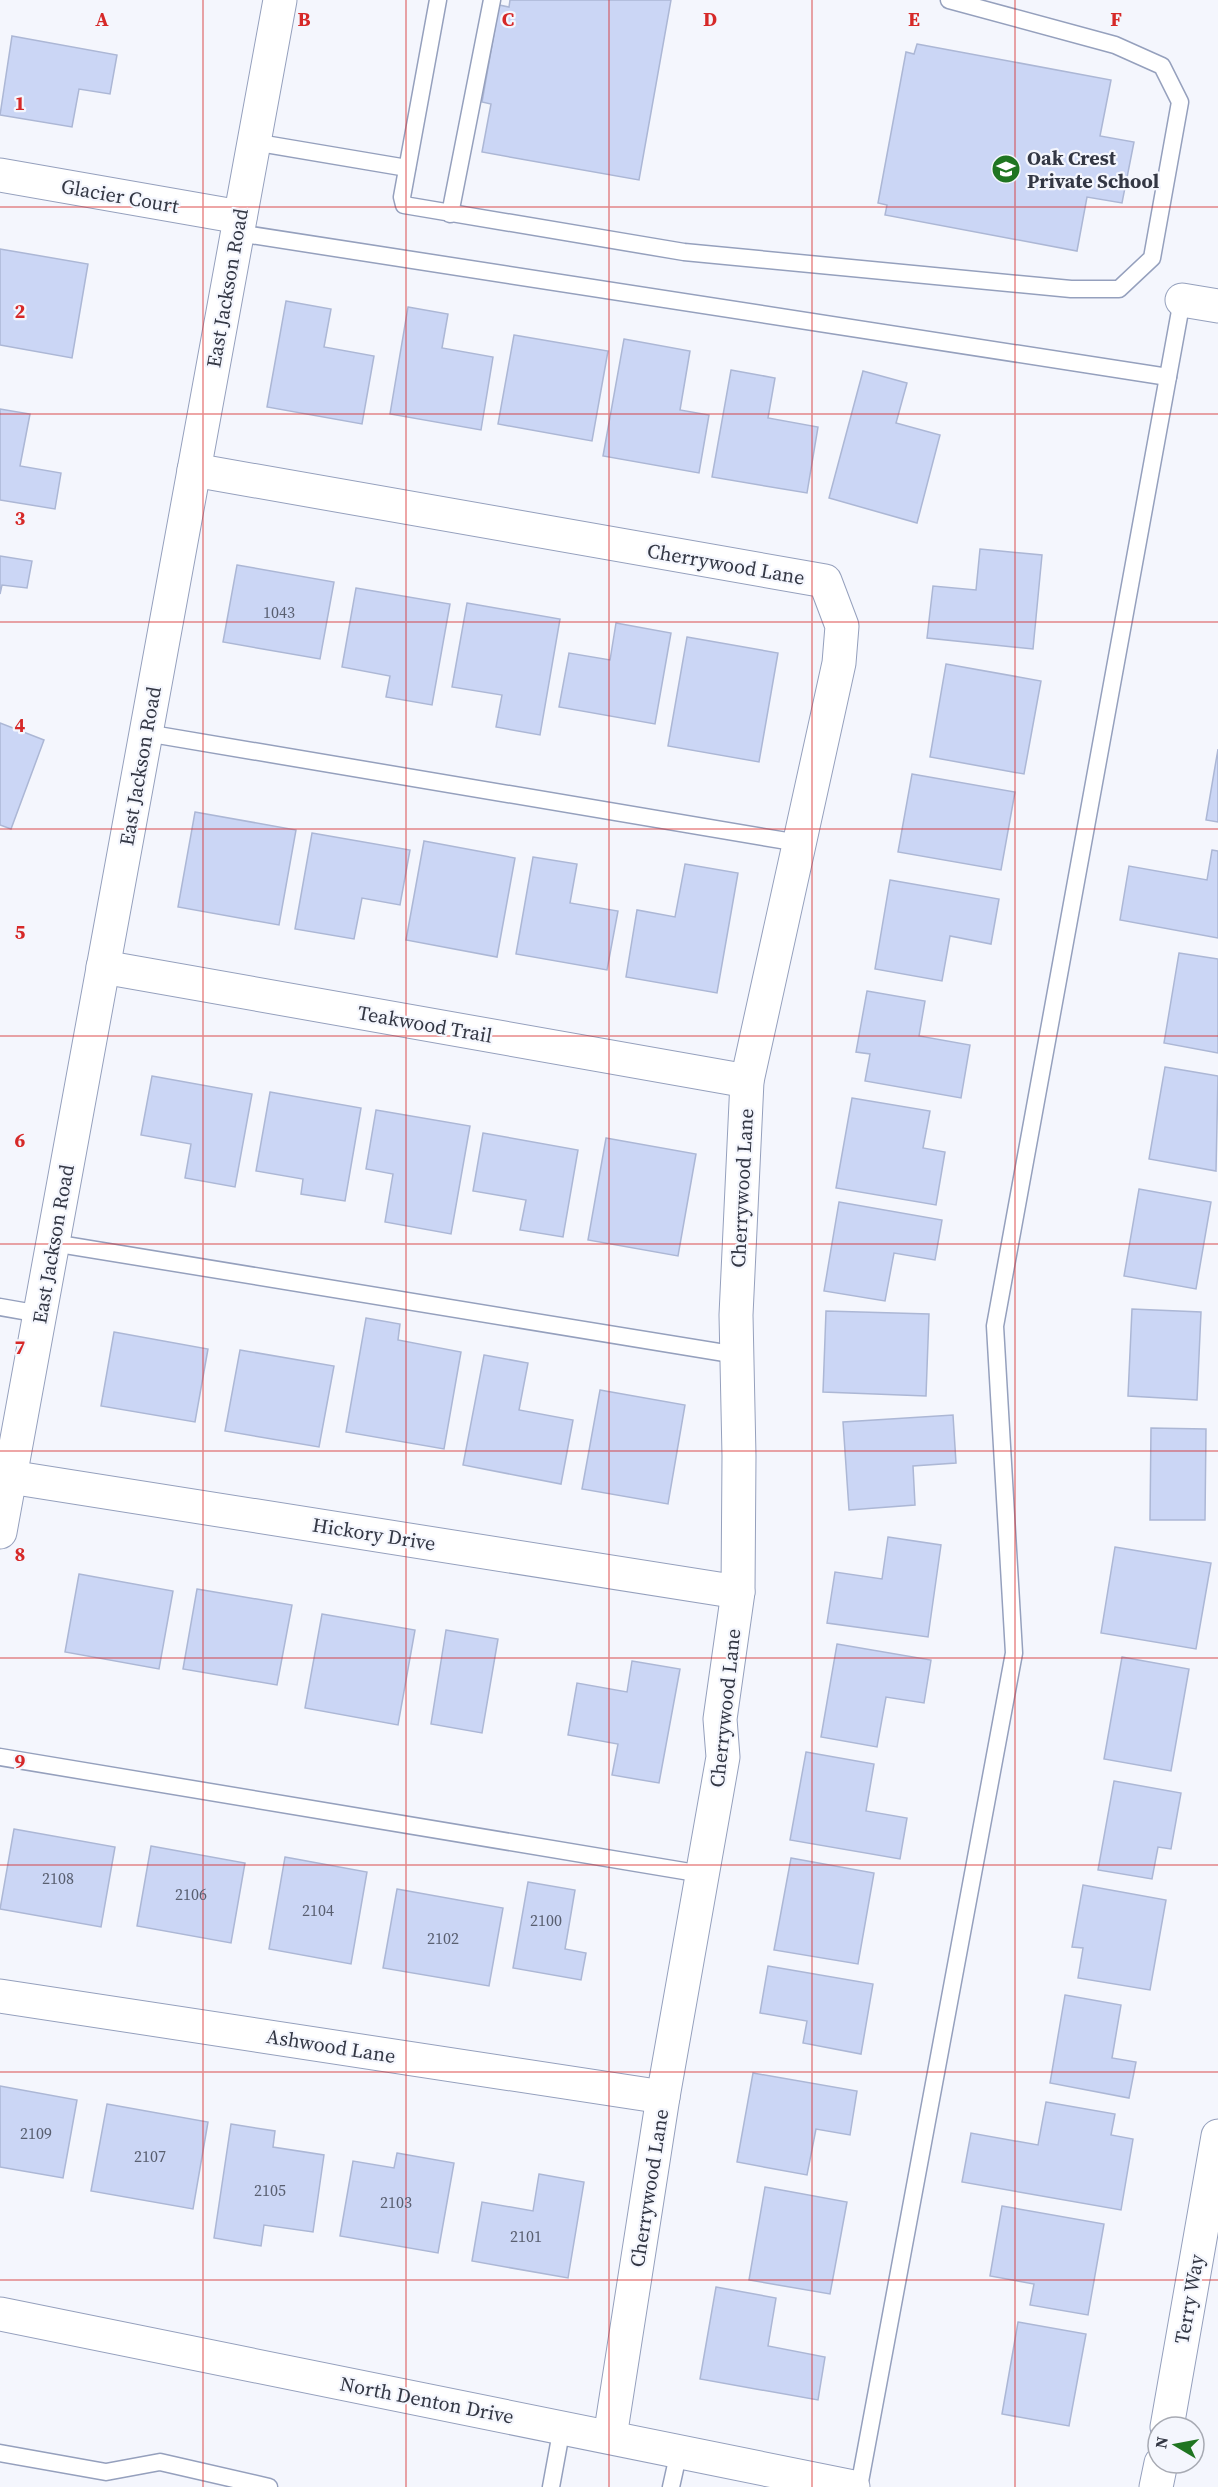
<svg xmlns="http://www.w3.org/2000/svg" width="1218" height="2487" viewBox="0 0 1218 2487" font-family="'Source Serif 4',serif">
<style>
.building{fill:#cbd6f5;stroke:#acb7d5;stroke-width:1.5}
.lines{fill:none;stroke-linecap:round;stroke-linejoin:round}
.service-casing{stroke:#95a0bd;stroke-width:19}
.minor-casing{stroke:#95a0bd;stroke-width:35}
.tertiary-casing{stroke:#95a0bd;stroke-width:35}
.service{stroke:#fff;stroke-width:16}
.minor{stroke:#fff;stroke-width:33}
.tertiary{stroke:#fff;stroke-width:33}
.grid{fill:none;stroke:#d62828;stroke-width:1.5;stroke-opacity:0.55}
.labels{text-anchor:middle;stroke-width:4.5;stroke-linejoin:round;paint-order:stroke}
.number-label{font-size:16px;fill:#595f70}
.poi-label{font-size:20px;font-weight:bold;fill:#333744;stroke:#f4f6fd;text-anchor:start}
.street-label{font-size:20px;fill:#333744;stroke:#f4f6fd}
.grid-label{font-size:20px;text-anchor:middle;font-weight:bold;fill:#d62828;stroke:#f4f6fd;stroke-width:4.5;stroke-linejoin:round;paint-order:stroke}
</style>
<rect width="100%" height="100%" fill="#f4f6fd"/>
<g class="building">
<polygon points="510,0 671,0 639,180 482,152 491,104 482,102 499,5 509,7"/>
<polygon points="12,36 117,55 110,94 79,89 72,127 0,115"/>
<polygon points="917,44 1111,80 1100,136 1134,142 1122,203 1087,197 1077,251 885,215 887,205 878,203 906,52 914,54"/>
<polygon points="0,249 88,264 72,358 0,345"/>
<polygon points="286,301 331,309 324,347 374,356 362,424 267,407"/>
<polygon points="408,307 448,314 442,348 493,357 481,430 390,414"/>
<polygon points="514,335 608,351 592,441 498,424"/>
<polygon points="624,339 690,351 680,410 709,415 699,473 603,456"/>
<polygon points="731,370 775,378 768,418 818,427 807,493 712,477"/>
<polygon points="863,371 907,383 896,423 940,435 917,523 829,498"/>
<polygon points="0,409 30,414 20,466 61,473 55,509 0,500"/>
<polygon points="980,549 1042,555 1033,649 927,638 933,586 976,590"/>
<polygon points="0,556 32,561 27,588 2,585 0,594"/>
<polygon points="237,565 334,582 320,659 223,642"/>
<polygon points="356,588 450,604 432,705 386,697 390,676 342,667"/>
<polygon points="467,603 560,619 540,735 496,727 502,695 452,687"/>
<polygon points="616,623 671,633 655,724 559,707 569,653 610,660"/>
<polygon points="687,637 778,653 759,762 668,746"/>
<polygon points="946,664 1041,681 1024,774 930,757"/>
<polygon points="0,723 44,740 11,829 0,825"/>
<polygon points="1218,749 1218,822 1206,820"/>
<polygon points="912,774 1015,792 1001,870 898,852"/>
<polygon points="195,812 296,830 279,925 178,907"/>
<polygon points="312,833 410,850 400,905 362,898 354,939 295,929"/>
<polygon points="424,841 515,858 497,957 406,940"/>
<polygon points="1212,850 1218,851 1218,938 1120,920 1129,866 1207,880"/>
<polygon points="533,857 577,864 570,903 618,911 607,970 516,954"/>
<polygon points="685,864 738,873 717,993 626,977 637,910 675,917"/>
<polygon points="890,880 999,899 991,944 950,936 942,981 875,969"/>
<polygon points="1179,953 1218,959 1218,1053 1164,1043"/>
<polygon points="867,991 925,1001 919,1036 970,1045 961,1098 865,1081 870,1054 856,1052"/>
<polygon points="1165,1067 1218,1076 1216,1171 1149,1159"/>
<polygon points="152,1076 252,1094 235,1187 185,1178 191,1144 141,1135"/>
<polygon points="270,1092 361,1108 345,1201 301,1194 303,1179 256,1171"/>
<polygon points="852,1098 930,1111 923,1148 945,1152 936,1205 836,1188"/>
<polygon points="376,1110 470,1126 451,1234 385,1222 393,1174 366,1169"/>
<polygon points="483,1133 578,1150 563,1237 520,1230 526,1200 473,1191"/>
<polygon points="606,1138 696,1154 678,1256 588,1240"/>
<polygon points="1139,1189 1211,1202 1196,1289 1124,1276"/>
<polygon points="839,1202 942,1220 935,1260 894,1253 885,1301 824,1291"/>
<polygon points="1132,1309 1201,1312 1197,1400 1128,1396"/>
<polygon points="826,1311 929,1314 926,1396 823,1392"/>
<polygon points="366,1318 400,1324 398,1340 461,1352 444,1449 346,1432"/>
<polygon points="114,1332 208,1349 195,1422 101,1406"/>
<polygon points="240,1350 334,1366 319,1447 225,1431"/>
<polygon points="484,1355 528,1363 519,1410 573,1420 561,1484 463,1465"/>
<polygon points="600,1390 685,1405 668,1504 582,1489"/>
<polygon points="953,1415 956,1463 913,1466 915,1505 849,1510 843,1422"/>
<polygon points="1151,1428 1206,1429 1205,1520 1150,1520"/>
<polygon points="888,1537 941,1545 928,1637 827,1623 835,1572 882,1579"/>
<polygon points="1115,1547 1211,1563 1196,1649 1101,1633"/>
<polygon points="79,1574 173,1591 159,1669 65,1652"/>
<polygon points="197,1589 292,1605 277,1685 183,1669"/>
<polygon points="322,1614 415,1630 398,1725 305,1708"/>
<polygon points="446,1630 498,1639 482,1733 431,1724"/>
<polygon points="837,1644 931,1660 924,1703 886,1697 877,1747 821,1737"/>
<polygon points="1122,1657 1189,1669 1171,1771 1104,1759"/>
<polygon points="632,1661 680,1669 659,1783 612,1775 618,1744 568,1735 577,1683 627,1692"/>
<polygon points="806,1752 874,1764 866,1811 907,1818 900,1859 790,1840"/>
<polygon points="1114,1781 1181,1793 1171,1849 1158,1847 1152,1879 1098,1870"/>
<polygon points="14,1829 115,1847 101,1927 0,1909"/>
<polygon points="151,1846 245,1863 231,1943 137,1926"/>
<polygon points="285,1857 367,1872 351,1964 269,1949"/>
<polygon points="791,1858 874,1873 858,1964 774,1950"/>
<polygon points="528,1882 575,1890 565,1949 586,1953 581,1980 513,1968"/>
<polygon points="1083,1885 1166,1900 1150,1990 1078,1978 1083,1948 1072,1947"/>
<polygon points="397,1889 503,1908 489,1986 383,1968"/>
<polygon points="768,1966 873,1984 861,2054 803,2043 807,2021 760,2013"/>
<polygon points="1065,1995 1121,2005 1112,2058 1136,2062 1129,2098 1050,2083"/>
<polygon points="753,2073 857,2091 850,2135 816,2129 807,2175 737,2162"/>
<polygon points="0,2086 77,2100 63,2178 0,2167"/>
<polygon points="1046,2102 1115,2114 1111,2135 1133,2139 1121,2210 962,2182 971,2133 1038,2145"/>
<polygon points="107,2104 208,2122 193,2209 91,2191"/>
<polygon points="231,2124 275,2131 273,2147 324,2155 313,2232 264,2225 261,2246 214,2238"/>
<polygon points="397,2153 454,2163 438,2253 340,2236 353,2161 394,2168"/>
<polygon points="539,2174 584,2182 568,2278 472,2261 482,2202 533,2211"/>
<polygon points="765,2187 847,2202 830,2294 749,2280"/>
<polygon points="1002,2206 1104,2224 1088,2315 1030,2305 1034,2284 990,2276"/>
<polygon points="716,2287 776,2298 768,2346 825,2357 818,2400 700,2379"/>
<polygon points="1018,2322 1086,2334 1069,2426 1002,2414"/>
</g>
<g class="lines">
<g class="service-casing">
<g id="service">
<polyline points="438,0 402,197 404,205 684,252 1071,289 1119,289 1152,258 1180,102 1162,66 1115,45 949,0"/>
<polyline points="253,142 407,168"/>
<polyline points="450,214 492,0"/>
<polyline points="238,233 1168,377"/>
<polyline points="146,733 799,843"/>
<polyline points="53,1243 737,1355"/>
<polyline points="0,1307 40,1314"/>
<polyline points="0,1757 702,1874"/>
<polyline points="0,2453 106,2472 160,2462 269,2487"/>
<polyline points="551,2487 562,2427"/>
<polyline points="671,2487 679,2451"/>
<polyline points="859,2487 1014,1653 995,1326 1182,300"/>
</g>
</g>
<g class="minor-casing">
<g id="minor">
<polyline points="0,175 240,217"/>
<polyline points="1182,300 1218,306"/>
<polyline points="194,470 825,581 842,626 839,663 747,1081 736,1315 739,1456 738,1592 720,1719 723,1757 663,2097 610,2437"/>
<polyline points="103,967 747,1081"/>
<polyline points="10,1477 738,1592"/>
<polyline points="0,1996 663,2097"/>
<polyline points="1167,2427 1218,2136"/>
<polyline points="1156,2487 1161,2463"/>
</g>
</g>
<g class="tertiary-casing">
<g id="tertiary">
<polyline points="0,1532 280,0"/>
<polyline points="0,2314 853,2487"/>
</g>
</g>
<use href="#service" class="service"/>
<use href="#minor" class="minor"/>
<use href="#tertiary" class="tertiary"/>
</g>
<path class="grid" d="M203,0V2487M406,0V2487M609,0V2487M812,0V2487M1015,0V2487M0,207H1218M0,414H1218M0,622H1218M0,829H1218M0,1036H1218M0,1244H1218M0,1451H1218M0,1658H1218M0,1865H1218M0,2072H1218M0,2280H1218"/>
<defs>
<g id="school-disc" transform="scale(1.5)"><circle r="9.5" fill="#1f7521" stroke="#f4f6fd"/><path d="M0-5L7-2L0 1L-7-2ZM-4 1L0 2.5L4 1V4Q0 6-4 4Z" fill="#fff"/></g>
</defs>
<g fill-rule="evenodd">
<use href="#school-disc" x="1006" y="169"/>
</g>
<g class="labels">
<g class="number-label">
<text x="279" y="618">1043</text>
<text x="58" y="1884">2108</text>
<text x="191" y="1900">2106</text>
<text x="318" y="1916">2104</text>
<text x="546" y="1926">2100</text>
<text x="443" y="1944">2102</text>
<text x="36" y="2139">2109</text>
<text x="150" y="2162">2107</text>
<text x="270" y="2196">2105</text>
<text x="396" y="2208">2103</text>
<text x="526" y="2242">2101</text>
</g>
<g class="poi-label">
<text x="1027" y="165">Oak Crest<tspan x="1027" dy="23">Private School</tspan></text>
</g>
<g class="street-label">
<text transform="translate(120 196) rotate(10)" y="7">Glacier Court</text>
<text transform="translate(227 288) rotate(-80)" y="7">East Jackson Road</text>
<text transform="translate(726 564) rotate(10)" y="7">Cherrywood Lane</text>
<text transform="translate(140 766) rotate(-80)" y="7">East Jackson Road</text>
<text transform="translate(425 1024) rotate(10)" y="7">Teakwood Trail</text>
<text transform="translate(742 1188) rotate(-87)" y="7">Cherrywood Lane</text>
<text transform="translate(53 1244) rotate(-80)" y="7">East Jackson Road</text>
<text transform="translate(374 1534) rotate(9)" y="7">Hickory Drive</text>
<text transform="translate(725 1708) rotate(-84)" y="7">Cherrywood Lane</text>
<text transform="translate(331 2046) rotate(9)" y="7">Ashwood Lane</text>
<text transform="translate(649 2188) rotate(-81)" y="7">Cherrywood Lane</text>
<text transform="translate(1189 2299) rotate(-80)" y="7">Terry Way</text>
<text transform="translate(427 2400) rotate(11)" y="7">North Denton Drive</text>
</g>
</g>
<g class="grid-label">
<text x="102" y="26">A</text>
<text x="304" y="26">B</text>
<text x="508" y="26">C</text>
<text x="710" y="26">D</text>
<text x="914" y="26">E</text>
<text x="1116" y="26">F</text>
<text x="20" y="110">1</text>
<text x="20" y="318">2</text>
<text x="20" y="525">3</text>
<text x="20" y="732">4</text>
<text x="20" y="939">5</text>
<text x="20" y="1147">6</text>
<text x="20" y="1354">7</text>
<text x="20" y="1561">8</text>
<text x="20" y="1768">9</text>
</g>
<g transform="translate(1176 2445) rotate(280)"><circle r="28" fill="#f4f6fd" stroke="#a7aab3" stroke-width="1.5"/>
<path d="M0-4.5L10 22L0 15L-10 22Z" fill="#1f7521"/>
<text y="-9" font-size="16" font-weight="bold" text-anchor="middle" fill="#333744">N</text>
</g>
</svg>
